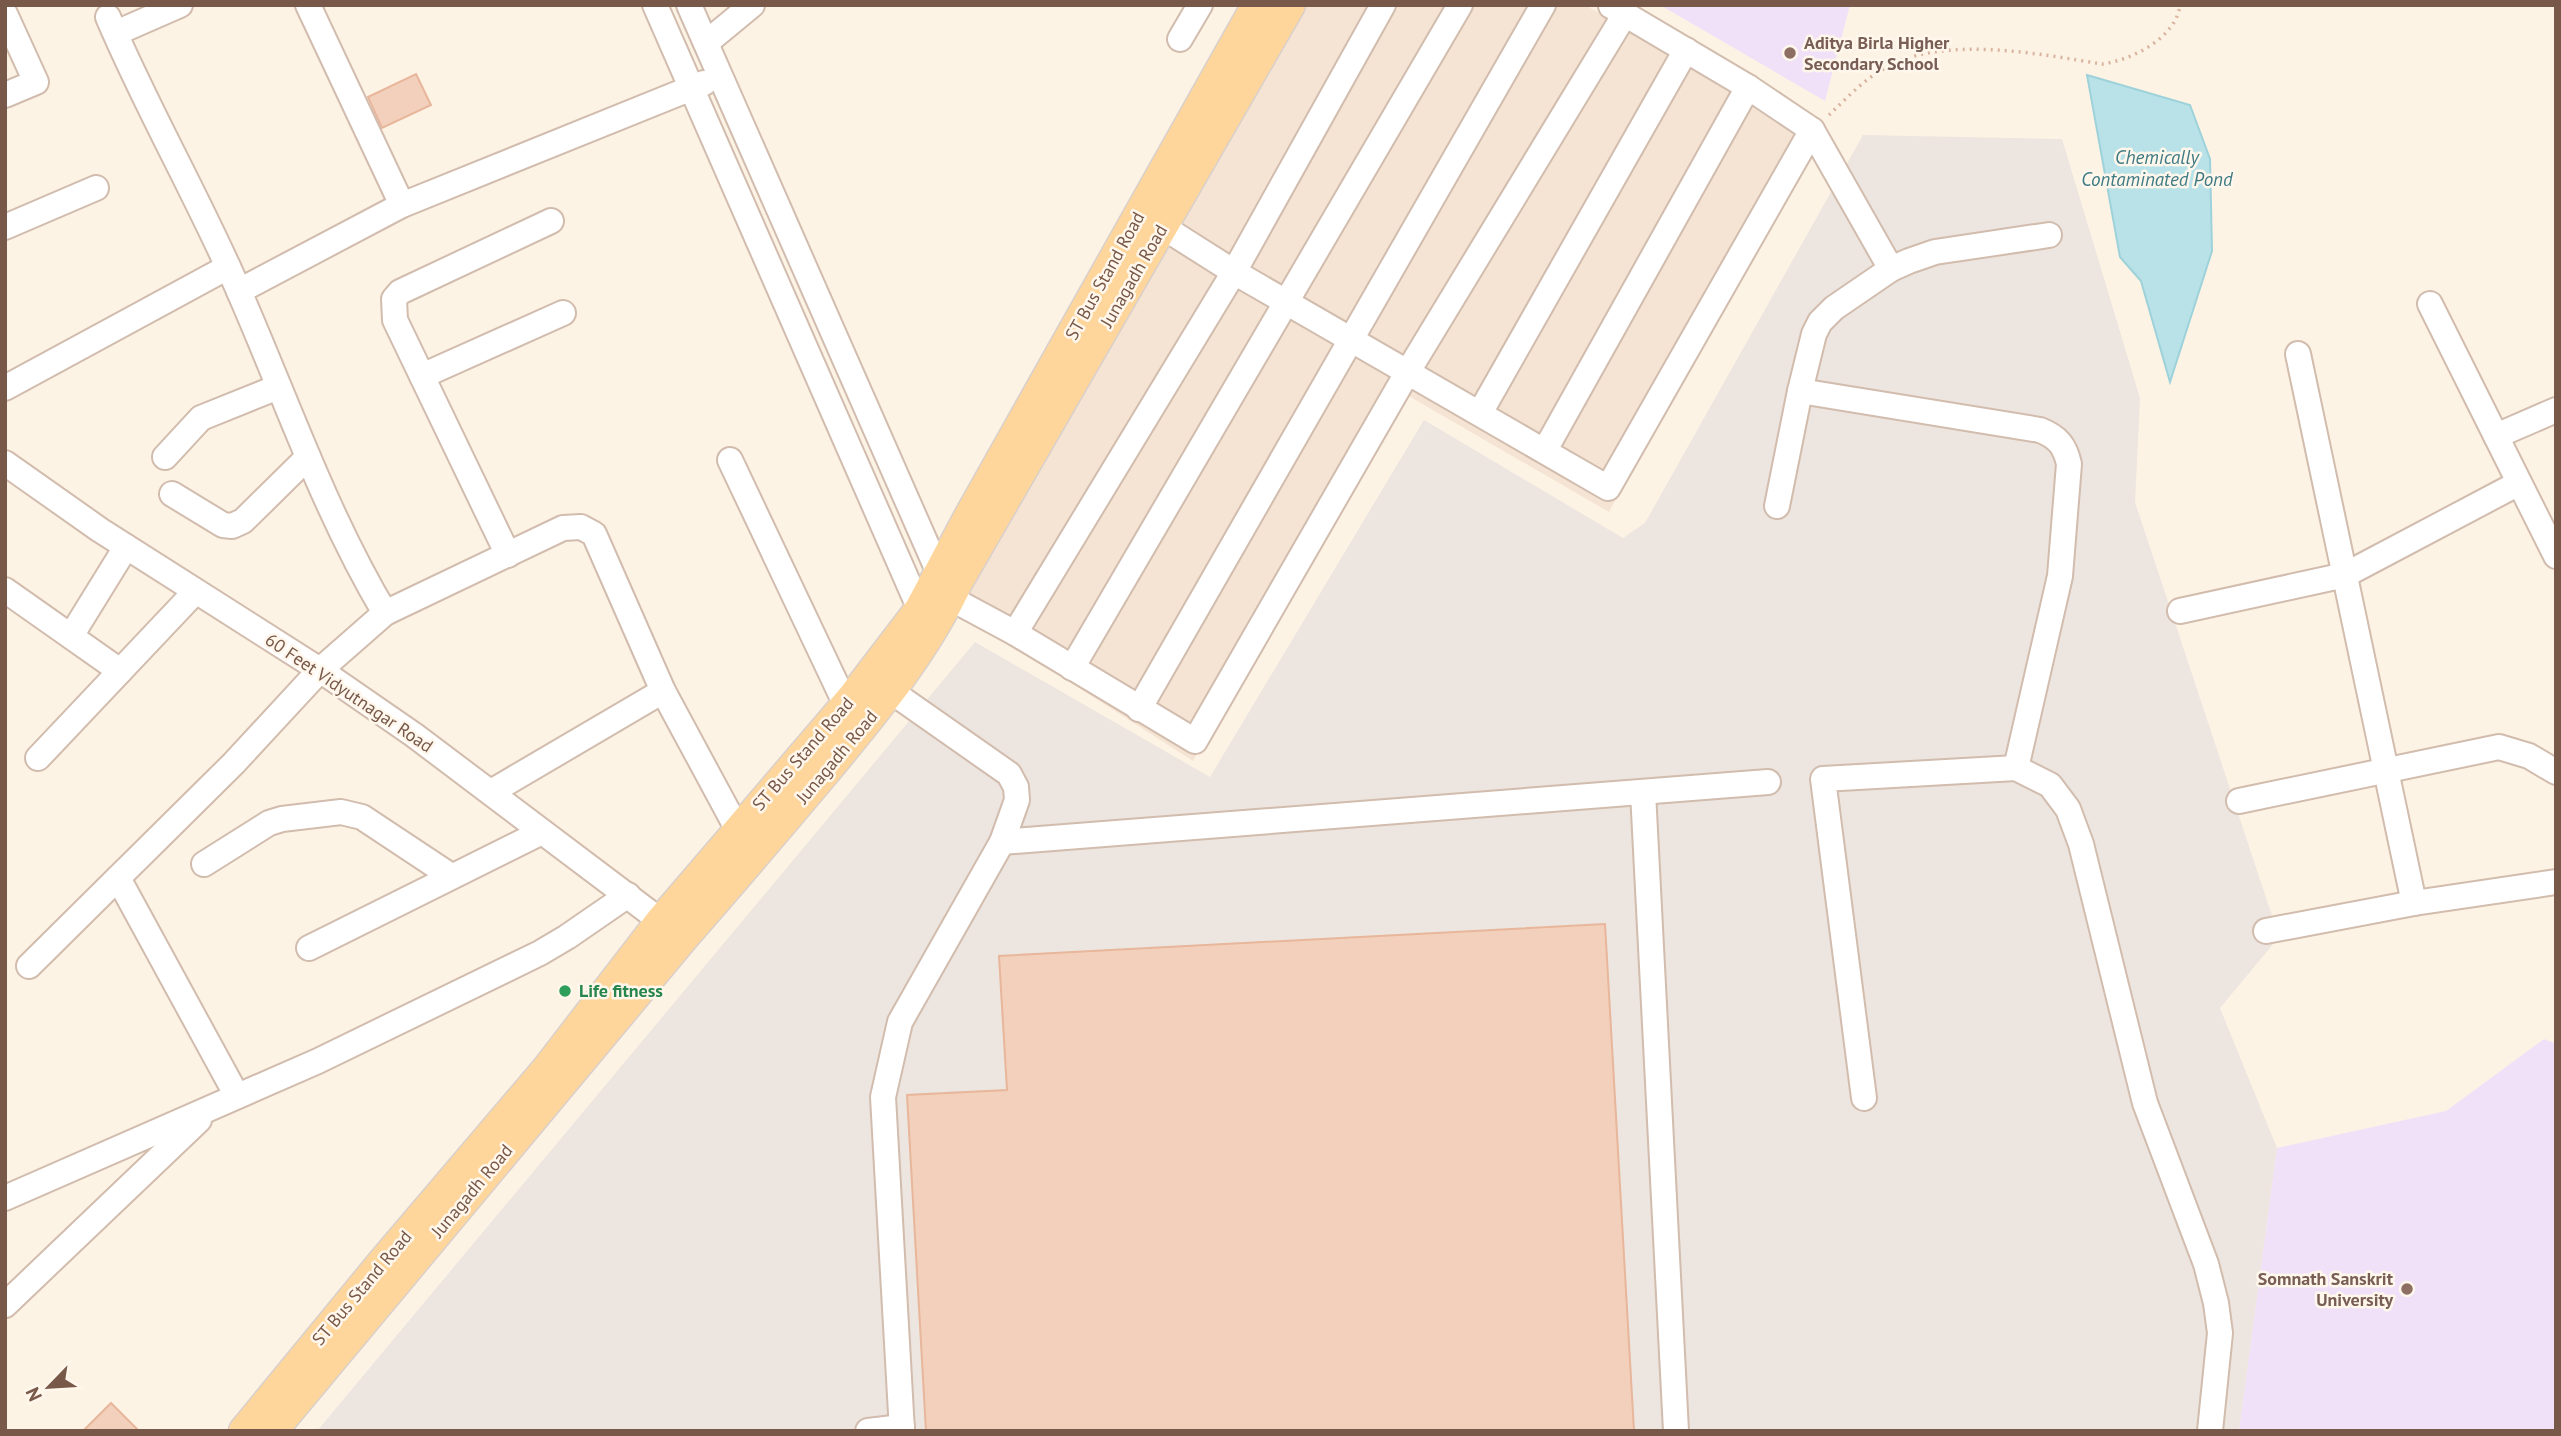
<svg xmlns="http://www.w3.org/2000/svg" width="2561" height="1436" viewBox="0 0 2561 1436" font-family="'PT Sans',sans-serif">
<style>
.residential{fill:#f5e4d3}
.industrial{fill:#ede5df}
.education{fill:#f0e1f9}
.water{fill:#b8e2e7;stroke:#9ed2da;stroke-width:2}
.building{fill:#f3d0bb;stroke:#e7b69b;stroke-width:2}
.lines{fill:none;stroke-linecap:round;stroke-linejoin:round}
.minor-casing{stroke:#d1bcad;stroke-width:28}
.major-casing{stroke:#d9d0cc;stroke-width:33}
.path{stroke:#d8b39e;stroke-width:3.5;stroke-dasharray:2 5;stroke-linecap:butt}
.minor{stroke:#fff;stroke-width:24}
.major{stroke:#fed69b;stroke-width:30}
.education-dot{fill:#8d6e63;stroke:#fff7ec;stroke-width:2.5}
.leisure-dot{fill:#2e9e5b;stroke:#fff7ec;stroke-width:2.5}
.labels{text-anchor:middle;stroke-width:5;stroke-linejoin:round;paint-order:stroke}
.education-label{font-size:18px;font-weight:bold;fill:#785e54;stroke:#fff7ec;text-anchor:start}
.street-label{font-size:18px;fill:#775849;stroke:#fff7ec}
.leisure-label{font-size:18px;font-weight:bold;fill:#27864d;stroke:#fff7ec;text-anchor:start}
.water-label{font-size:19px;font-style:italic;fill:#3f7b84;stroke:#fff7ec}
</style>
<rect width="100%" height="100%" fill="#fdf3e5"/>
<polygon class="residential" points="1302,5 1585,5 1810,135 1609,512 1407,395 1193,761 956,609"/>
<polygon class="industrial" points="1863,135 2062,139 2140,398 2135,502 2279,937 2220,1008 2277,1148 2239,1431 317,1431 975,642 1210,777 1424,420 1623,538 1645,523"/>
<g class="education">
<polygon points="1660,5 1850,5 1825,101"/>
<polygon points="2544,1039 2556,1044 2556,1431 2239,1431 2277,1148 2446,1111"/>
</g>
<polygon class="water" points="2087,75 2190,105 2210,159 2212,251 2170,382 2141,281 2120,257"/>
<g class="building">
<polygon points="416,74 431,105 382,128 368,97"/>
<polygon points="1605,924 1634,1431 926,1431 907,1095 1007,1090 999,956"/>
<polygon points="111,1403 139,1431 83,1431"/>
</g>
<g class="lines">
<g class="minor-casing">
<g id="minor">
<polyline points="308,5 402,205"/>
<polyline points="655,5 925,621"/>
<polyline points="689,5 950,598 1015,633 1195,741 1407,373 1625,14"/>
<polyline points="1611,6 1748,87 1812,130 1891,269"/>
<polyline points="5,14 36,82 5,95"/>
<path d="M108,17C147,109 198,197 238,289C286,398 324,511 385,613"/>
<polyline points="116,33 180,5"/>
<polyline points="1180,39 1200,5"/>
<polyline points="706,43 752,5"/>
<polyline points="5,227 96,188"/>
<polyline points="1163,227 1234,272 1608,488 1812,130"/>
<polyline points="239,291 402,205 704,83"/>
<polyline points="2430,304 2556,556"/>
<polyline points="2298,354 2414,903"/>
<polyline points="422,376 563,313"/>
<polyline points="5,388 228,267"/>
<path d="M1800,391L2040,430C2058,437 2065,446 2069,464L2060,576L2016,768"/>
<polyline points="1480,413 1686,50"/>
<polyline points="2496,436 2556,410"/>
<polyline points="1545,450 1748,87"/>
<polyline points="165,457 201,418 278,387"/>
<polyline points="730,460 846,705"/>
<polyline points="5,463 100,530 320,670 414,735 674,931"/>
<polyline points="172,494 223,525 232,526 243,521 308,457"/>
<polyline points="1777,506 1800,391 1814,334 1820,322 1834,308 1891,269 1909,261 1935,252 2049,235"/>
<polyline points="508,555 395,320 394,299 400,292 551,221"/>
<polyline points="5,590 120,671"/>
<polyline points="2180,611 2345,575 2519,483"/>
<polyline points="1015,633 1234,272 1383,5"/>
<polyline points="71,636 126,547"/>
<polyline points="1072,668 1460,5"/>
<polyline points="892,692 1009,774 1016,787 1017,800 1002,842 900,1022 883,1097 902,1431"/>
<polyline points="1139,709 1543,5"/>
<polyline points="38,758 195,592"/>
<polyline points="491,792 663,691"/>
<polyline points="1643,792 1676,1431"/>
<polyline points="2239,801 2499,747 2529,756 2556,772"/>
<polyline points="1002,842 1768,782"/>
<polyline points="204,864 269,823 282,819 341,812 362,817 451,876"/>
<polyline points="118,878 237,1096"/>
<polyline points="2266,931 2414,903 2556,882"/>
<polyline points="309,948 542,832"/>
<polyline points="29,966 234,763 320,670 385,613 563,528 581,527 594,534 663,691 746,845"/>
<polyline points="1864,1098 1823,779 2016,768 2050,785 2068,809 2081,844 2145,1103 2206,1264 2216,1303 2220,1333 2210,1431"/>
<polyline points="5,1198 318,1061 540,953 567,937 628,895"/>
<polyline points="5,1305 199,1120"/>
<polyline points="868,1431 902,1427"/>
</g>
</g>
<g class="major-casing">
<g id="major">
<polyline points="244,1431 382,1263 547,1069 661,921 852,698 920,609 970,515 1257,5"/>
<path d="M272,1431L683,938C731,883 778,828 825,772C875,711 925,653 958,581L1290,5"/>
</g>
</g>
<path class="path" d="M1829,115C1847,98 1865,78 1887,67C1945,35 2039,54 2102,64C2132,60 2176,38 2180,5"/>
<use href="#minor" class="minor"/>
<use href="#major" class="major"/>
</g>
<g class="education-dot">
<circle cx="1790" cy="53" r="7"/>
<circle cx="2407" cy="1289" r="7"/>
</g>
<circle class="leisure-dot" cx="565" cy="991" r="7"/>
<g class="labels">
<g class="education-label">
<text x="1804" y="49">Aditya Birla Higher<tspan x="1804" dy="21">Secondary School</tspan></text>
<text x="2393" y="1285" text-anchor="end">Somnath Sanskrit<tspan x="2393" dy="21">University</tspan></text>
</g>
<g class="street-label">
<text transform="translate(1105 276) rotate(-61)" y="6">ST Bus Stand Road</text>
<text transform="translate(1134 276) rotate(-60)" y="6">Junagadh Road</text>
<text transform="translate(349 693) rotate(34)" y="6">60 Feet Vidyutnagar Road</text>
<text transform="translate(803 754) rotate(-49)" y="6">ST Bus Stand Road</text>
<text transform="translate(837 757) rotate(-50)" y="6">Junagadh Road</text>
<text transform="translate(472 1191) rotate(-50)" y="6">Junagadh Road</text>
<text transform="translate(362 1288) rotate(-50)" y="6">ST Bus Stand Road</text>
</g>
<g class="leisure-label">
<text x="579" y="997">Life fitness</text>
</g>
<g class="water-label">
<text x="2157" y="164">Chemically<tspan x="2157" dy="22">Contaminated Pond</tspan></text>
</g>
</g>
<rect width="2561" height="1436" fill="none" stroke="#775849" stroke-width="14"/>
<g transform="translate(49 1387) rotate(245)" stroke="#fff7ec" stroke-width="5" paint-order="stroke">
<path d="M0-5L12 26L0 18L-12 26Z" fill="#775849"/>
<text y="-10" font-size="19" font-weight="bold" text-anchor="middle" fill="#775849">N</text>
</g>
</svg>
